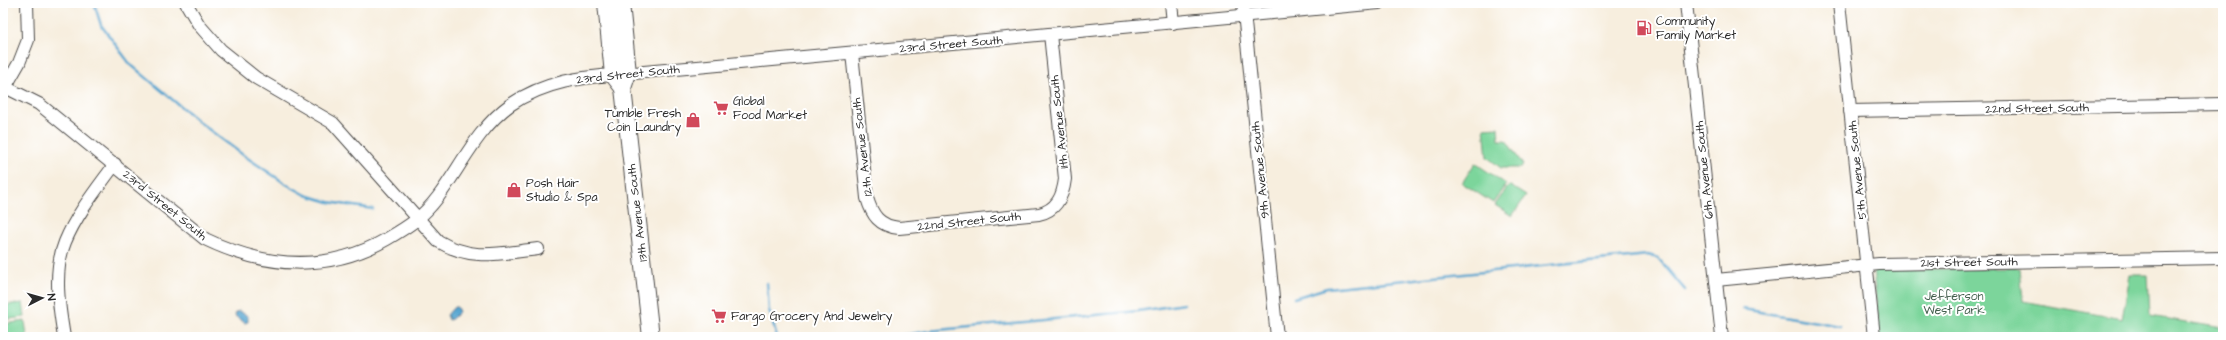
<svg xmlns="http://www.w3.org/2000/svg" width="2226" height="340" viewBox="0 0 2226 340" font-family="'Architects Daughter',sans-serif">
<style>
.green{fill:#7bd59b;stroke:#538063}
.water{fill:#57a5d0;stroke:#41687e}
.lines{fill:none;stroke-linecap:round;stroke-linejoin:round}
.stream{stroke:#57a5d0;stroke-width:2.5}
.minor-casing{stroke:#4a4846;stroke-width:14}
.major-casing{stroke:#4a4846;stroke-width:18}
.minor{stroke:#fff;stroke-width:12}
.major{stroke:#fff;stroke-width:16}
.labels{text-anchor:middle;stroke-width:4;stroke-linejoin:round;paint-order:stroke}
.poi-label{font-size:12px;fill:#2b2b2b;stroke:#fff;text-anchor:start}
.street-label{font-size:12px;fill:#2b2b2b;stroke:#fff}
.park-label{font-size:12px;fill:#435e4d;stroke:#fff}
</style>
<rect width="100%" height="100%" fill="#fff"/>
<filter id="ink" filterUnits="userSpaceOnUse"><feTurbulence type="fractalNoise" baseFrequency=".025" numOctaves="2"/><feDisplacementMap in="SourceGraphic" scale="8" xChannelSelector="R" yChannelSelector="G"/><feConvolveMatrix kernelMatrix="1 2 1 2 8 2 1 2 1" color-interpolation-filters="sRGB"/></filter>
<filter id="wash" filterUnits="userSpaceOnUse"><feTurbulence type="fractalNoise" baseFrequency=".012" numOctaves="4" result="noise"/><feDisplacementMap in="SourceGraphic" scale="16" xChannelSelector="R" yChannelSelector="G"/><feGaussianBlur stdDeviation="0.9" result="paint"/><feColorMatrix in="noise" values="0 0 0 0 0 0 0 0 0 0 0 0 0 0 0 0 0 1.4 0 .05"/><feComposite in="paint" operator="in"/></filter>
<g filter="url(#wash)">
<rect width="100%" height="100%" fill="#f7eede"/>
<g class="green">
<polygon points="1498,127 1499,140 1506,140 1523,165 1521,168 1501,168 1487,157 1484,128"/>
<polygon points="1475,163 1506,184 1493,203 1462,183"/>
<polygon points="1509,185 1526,196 1512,216 1495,205"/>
<polygon points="2020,268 2023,301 2122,319 2130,275 2148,275 2150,316 2223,328 2223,337 1880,337 1873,270"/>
<polygon points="23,303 25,317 3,320 3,305"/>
<polygon points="25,321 27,336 3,337 3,324"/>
</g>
<g class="water">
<polygon points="454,307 457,307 459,312 452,319 449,320 447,315"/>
<polygon points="239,311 248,316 248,322 245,323 235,316 236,312"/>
</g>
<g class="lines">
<g class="stream">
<polyline points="94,3 101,25 130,64 199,122 243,155 286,184 306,195 329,202 373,209"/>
<polyline points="767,283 769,310 777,337"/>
<polyline points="1294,298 1327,288 1648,255 1658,258 1685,290"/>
<polyline points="1743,309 1840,326"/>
<polyline points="892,337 928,331 1138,311 1184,304"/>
</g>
</g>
</g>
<g filter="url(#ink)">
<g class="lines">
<g class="minor-casing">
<g id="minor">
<path d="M186,3L199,25L221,50L256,78L333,123L438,241C473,262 500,253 538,249"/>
<polyline points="1171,3 1173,23"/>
<polyline points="1243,3 1277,337"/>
<polyline points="1686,3 1722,337"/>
<polyline points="1839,3 1874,337"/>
<path d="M852,53L867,198C872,215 879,226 899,228L1039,214C1057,210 1063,196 1065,179L1050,34"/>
<path d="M3,86L39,104L205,239C265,268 328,273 387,239C409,226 422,218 438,197C461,166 478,128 510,105C552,76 596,77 644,72L1379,3"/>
<polyline points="3,91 19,63 28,40 27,3"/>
<polyline points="1850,111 2223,104"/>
<polyline points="1716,280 1879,264 2223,258"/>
<path d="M64,337C59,307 53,271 65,242C77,213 97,189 115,164"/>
</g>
</g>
<g class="major-casing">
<g id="major">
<polyline points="606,3 613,75 623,88"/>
<polyline points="621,3 628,73 623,88 651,337"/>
</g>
</g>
<use href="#minor" class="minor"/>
<use href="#major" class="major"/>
</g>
</g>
<defs>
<g id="fuel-bare" transform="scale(1.2)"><path d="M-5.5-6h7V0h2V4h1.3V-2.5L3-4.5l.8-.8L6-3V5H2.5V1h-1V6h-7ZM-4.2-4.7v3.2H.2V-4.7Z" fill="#d1495b" stroke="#fff" stroke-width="2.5" paint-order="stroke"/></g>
<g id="supermarket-bare" transform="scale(1.2)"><path d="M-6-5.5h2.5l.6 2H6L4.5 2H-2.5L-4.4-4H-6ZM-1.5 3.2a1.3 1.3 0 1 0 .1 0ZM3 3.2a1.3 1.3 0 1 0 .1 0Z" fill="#d1495b" stroke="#fff" stroke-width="2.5" paint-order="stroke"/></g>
<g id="shop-bare" transform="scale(1.2)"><path d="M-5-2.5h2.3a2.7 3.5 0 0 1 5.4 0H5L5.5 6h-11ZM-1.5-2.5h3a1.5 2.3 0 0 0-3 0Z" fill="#d1495b" stroke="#fff" stroke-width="2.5" paint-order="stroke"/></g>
</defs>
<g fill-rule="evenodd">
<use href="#fuel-bare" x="1644" y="28"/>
<use href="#supermarket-bare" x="721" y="108"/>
<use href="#shop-bare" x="693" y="120"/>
<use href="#shop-bare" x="514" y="190"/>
<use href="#supermarket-bare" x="719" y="316"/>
</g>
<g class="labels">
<g class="poi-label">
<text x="1656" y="25">Community<tspan x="1656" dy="14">Family Market</tspan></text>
<text x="733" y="105">Global<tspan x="733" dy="14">Food Market</tspan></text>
<text x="681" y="117" text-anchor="end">Tumble Fresh<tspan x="681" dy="14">Coin Laundry</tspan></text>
<text x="526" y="187">Posh Hair<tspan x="526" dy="14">Studio &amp; Spa</tspan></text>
<text x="731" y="320">Fargo Grocery And Jewelry</text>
</g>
<g class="street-label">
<text transform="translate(951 44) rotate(-5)" y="4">23rd Street South</text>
<text transform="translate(628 74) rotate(-6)" y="4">23rd Street South</text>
<text transform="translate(2037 108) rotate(-1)" y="4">22nd Street South</text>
<text transform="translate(1059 122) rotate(-96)" y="4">11th Avenue South</text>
<text transform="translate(862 147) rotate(-97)" y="4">12th Avenue South</text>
<text transform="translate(1260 170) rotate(-96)" y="4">9th Avenue South</text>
<text transform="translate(1704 170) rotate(-96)" y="4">6th Avenue South</text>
<text transform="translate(1857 170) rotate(-96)" y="4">5th Avenue South</text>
<text transform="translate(165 205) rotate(39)" y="4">23rd Street South</text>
<text transform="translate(637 213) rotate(-97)" y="4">13th Avenue South</text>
<text transform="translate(969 221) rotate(-6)" y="4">22nd Street South</text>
<text transform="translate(1969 262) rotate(-1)" y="4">21st Street South</text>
</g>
<g class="park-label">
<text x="1954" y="300">Jefferson<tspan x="1954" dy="14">West Park</tspan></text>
</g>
</g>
<rect width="2226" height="340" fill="none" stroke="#fff" stroke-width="16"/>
<g transform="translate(42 298) rotate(84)" stroke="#ffffff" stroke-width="3" paint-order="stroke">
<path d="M0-3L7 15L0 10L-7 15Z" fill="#2b2b2b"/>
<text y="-6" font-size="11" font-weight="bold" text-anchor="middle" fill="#2b2b2b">N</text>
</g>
</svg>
